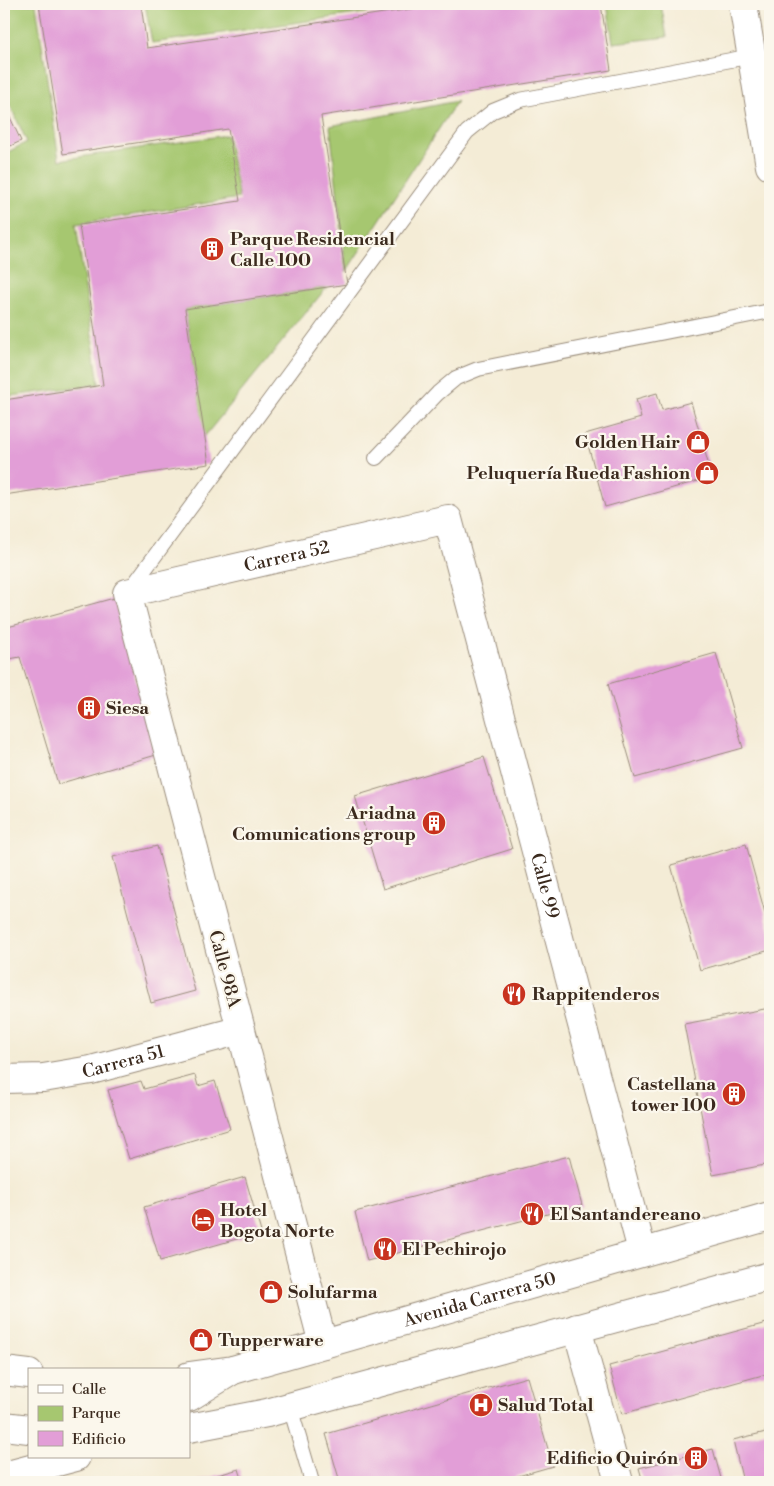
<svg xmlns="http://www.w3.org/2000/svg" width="774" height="1486" viewBox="0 0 774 1486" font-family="'Libre Bodoni',serif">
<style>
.green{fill:#a6c770;stroke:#707847}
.building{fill:#e29ed7}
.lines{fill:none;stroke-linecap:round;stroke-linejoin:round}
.service-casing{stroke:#988b7a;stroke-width:16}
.minor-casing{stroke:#988b7a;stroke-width:30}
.tertiary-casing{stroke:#988b7a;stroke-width:30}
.primary-casing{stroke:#988b7a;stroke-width:30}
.service{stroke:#fff;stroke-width:14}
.minor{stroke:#fff;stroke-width:28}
.tertiary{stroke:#fff;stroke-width:28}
.primary{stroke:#fff;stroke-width:28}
.labels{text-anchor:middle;stroke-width:4.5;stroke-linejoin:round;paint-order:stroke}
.poi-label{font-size:18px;font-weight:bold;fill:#3b2a1e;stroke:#fbf7ec;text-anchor:start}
.street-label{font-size:18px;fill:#3b2a1e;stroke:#fbf7ec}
</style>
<rect width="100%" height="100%" fill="#fbf7ec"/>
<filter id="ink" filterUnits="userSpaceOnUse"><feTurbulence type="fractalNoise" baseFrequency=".02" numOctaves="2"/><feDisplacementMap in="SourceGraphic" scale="10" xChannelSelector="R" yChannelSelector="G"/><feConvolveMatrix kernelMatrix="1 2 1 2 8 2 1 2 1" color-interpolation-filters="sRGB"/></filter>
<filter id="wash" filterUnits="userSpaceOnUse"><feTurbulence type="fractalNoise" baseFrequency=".0096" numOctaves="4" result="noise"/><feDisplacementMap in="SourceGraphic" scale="20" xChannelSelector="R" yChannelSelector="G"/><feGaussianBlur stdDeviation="1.12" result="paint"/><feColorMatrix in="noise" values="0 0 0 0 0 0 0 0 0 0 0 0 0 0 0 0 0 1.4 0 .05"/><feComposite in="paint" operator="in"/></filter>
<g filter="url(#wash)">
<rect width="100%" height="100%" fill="#f4ecd6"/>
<g class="green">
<polygon points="4,4 36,4 59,160 227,135 239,198 76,224 99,384 4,397 4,154 27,142 4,92"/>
<polygon points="145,4 428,4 152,43"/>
<polygon points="607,4 661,4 667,37 613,43"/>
<polygon points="457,101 346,272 330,126"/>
<polygon points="327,287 204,437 185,309"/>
</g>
<g id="blocks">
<g class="building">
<polygon points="39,4 141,4 147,48 445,4 601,4 611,70 321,116 347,284 185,309 209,464 4,495 4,400 103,385 79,225 240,201 228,129 63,154"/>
<polygon points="4,104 21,141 4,149"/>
<polygon points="657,393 662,410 691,402 712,477 605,507 585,434 641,418 636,399"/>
<polygon points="114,598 156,755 58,784 20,657 4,660 4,628"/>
<polygon points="716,653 743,748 635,778 608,684"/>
<polygon points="484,757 512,849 383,889 355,796"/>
<polygon points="746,844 770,931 770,950 700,970 671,865"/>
<polygon points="157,846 195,991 151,1003 113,857"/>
<polygon points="770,1008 770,1164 713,1175 684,1024"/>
<polygon points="195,1075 198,1086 215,1081 230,1129 129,1159 108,1090 141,1081 144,1089"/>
<polygon points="569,1156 582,1205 367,1261 355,1212"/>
<polygon points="245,1177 261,1232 160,1261 144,1207"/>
<polygon points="770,1322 770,1373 622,1414 609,1366"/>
<polygon points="527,1377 553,1466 497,1482 340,1482 326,1434"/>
<polygon points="770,1431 770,1482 743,1482 733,1440"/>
<polygon points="713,1449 722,1482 643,1482 639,1468"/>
<polygon points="239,1469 243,1482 193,1482"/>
</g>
</g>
</g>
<g filter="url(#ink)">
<use href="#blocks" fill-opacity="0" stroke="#988b7a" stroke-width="1"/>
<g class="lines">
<g class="service-casing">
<g id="service">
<polyline points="376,458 438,393 456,378 478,369 770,311"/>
<polyline points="129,591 467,132 493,111 520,100 752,56"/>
<polyline points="290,1407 312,1482"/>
</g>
</g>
<g class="minor-casing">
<g id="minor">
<path id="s1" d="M4,1079L43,1078L91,1070L241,1030"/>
<polyline points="577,1328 619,1482"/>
<path id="s2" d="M323,1344L127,593L448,519L642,1251"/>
<polyline points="189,1397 233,1370"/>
<polyline points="4,1476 76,1457"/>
</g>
</g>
<g class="tertiary-casing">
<g id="tertiary">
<polyline points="4,1371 29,1374"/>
<path id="s3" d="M189,1376L233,1370L770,1216"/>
<polyline points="4,1426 29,1429"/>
<polyline points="189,1428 267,1413 770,1276"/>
</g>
</g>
<g class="primary-casing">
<polyline id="primary" points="743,4 770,166"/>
</g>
<use href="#service" class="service"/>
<use href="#minor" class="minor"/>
<use href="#tertiary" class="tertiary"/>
<use href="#primary" class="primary"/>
</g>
</g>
<defs>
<g id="building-disc" transform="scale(1.25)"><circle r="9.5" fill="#c8321e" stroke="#fbf7ec"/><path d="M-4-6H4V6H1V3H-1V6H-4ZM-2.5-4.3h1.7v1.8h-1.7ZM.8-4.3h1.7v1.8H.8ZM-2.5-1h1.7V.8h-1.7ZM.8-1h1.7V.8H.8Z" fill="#fff"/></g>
<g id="shop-disc" transform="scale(1.25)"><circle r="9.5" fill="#c8321e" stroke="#fbf7ec"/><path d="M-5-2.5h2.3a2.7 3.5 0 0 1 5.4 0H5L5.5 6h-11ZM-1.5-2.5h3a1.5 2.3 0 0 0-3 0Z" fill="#fff"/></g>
<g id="restaurant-disc" transform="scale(1.25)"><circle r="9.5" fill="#c8321e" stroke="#fbf7ec"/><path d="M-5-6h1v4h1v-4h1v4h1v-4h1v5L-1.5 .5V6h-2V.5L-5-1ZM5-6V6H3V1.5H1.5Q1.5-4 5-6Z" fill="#fff"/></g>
<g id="hotel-disc" transform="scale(1.25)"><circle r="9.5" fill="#c8321e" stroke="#fbf7ec"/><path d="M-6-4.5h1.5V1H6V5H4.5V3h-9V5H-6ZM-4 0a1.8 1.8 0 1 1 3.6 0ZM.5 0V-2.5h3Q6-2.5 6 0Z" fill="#fff"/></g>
<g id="hospital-disc" transform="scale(1.25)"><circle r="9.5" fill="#c8321e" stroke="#fbf7ec"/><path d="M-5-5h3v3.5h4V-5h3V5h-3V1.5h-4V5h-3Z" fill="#fff"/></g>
</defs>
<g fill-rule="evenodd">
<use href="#building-disc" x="212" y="249"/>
<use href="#shop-disc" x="698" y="442"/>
<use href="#shop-disc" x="707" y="473"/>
<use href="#building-disc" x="89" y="708"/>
<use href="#building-disc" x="434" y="823"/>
<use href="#restaurant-disc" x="514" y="994"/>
<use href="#building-disc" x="734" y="1094"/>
<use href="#restaurant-disc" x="532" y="1214"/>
<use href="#hotel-disc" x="203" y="1220"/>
<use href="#restaurant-disc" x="385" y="1249"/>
<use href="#shop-disc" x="271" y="1292"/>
<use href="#shop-disc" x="201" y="1340"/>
<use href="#hospital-disc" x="481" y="1405"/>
<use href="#building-disc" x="696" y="1458"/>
</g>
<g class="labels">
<g class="poi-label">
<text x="230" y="245">Parque Residencial<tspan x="230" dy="21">Calle 100</tspan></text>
<text x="680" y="448" text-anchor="end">Golden Hair</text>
<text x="690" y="479" text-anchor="end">Peluquería Rueda Fashion</text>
<text x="106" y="714">Siesa</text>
<text x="416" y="819" text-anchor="end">Ariadna<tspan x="416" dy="21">Comunications group</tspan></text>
<text x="532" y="1000">Rappitenderos</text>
<text x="716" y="1090" text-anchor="end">Castellana<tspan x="716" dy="21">tower 100</tspan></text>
<text x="220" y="1216">Hotel<tspan x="220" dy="21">Bogota Norte</tspan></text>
<text x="550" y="1220">El Santandereano</text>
<text x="402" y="1255">El Pechirojo</text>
<text x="288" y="1298">Solufarma</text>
<text x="218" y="1346">Tupperware</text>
<text x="498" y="1411">Salud Total</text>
<text x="678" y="1464" text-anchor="end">Edificio Quirón</text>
</g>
<g class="street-label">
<text dy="6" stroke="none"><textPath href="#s2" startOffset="940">Carrera 52</textPath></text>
<text dy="6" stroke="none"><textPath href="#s2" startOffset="1485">Calle 99</textPath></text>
<text transform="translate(225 969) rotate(75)" y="6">Calle 98A</text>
<text dy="6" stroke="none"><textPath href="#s1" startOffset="121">Carrera 51</textPath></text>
<text dy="6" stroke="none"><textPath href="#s3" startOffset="301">Avenida Carrera 50</textPath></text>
</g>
</g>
<rect width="774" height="1486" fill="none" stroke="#fbf7ec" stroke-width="20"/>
<rect x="28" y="1368" width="162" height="90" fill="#fbf7ec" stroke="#aea59a"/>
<rect x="38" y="1385" width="25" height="8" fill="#ffffff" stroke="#aea59a"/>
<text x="72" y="1394" font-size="15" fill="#3b2a1e">Calle</text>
<rect x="38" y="1406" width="25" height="15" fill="#a6c770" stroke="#aea59a"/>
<text x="72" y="1418" font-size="15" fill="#3b2a1e">Parque</text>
<rect x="38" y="1431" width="25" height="15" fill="#e29ed7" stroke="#aea59a"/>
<text x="72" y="1444" font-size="15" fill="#3b2a1e">Edificio</text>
</svg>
